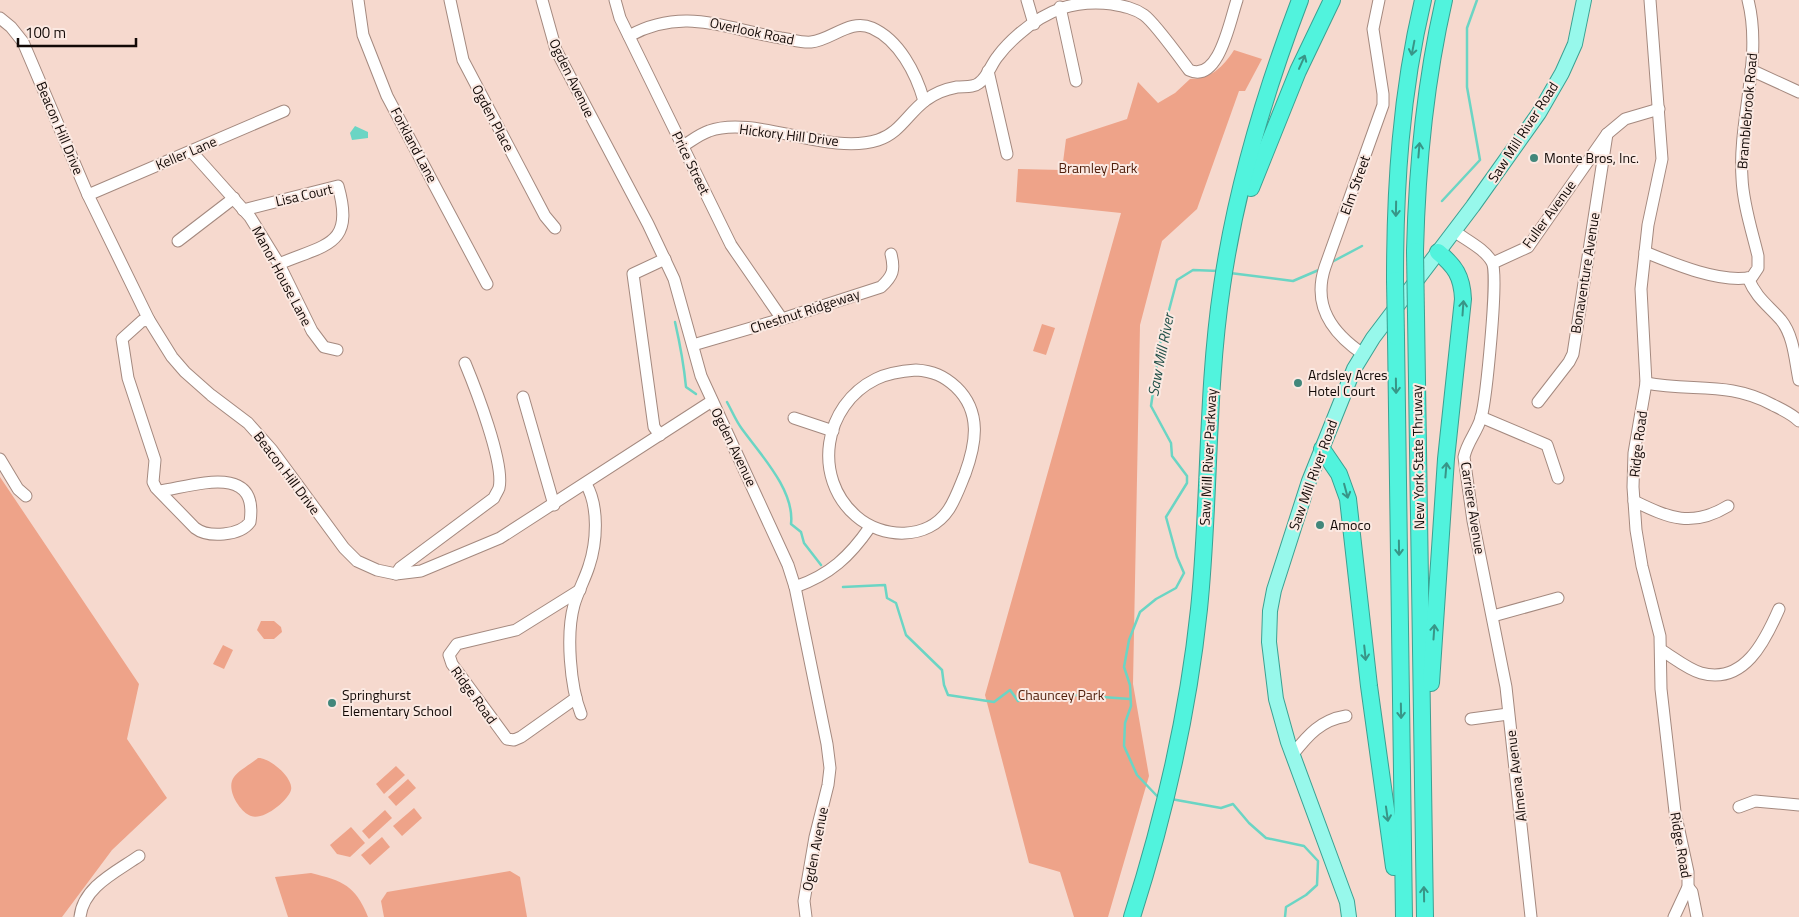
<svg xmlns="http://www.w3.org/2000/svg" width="1799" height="917" viewBox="0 0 1799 917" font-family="'Titillium Web',sans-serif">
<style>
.green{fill:#eea389}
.water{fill:#6bd5c4}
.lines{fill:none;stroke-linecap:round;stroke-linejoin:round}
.stream{stroke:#6bd5c4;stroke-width:2.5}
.minor-casing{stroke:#a4897f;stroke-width:13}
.major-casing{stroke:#3ba192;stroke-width:16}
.highway-casing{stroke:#3ba192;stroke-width:18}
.minor{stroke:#fff;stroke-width:11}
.major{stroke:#97f8eb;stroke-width:14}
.highway{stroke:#51f3dd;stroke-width:16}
.highway-bridge-casing{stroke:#3ba192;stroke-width:18;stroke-linecap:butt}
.highway-bridge{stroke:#51f3dd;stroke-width:16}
.oneway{stroke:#389587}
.poi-dot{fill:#42877b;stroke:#fbe9e2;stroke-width:2}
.labels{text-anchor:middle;stroke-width:4;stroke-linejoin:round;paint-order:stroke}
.street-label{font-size:14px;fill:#120906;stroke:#fbe9e2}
.poi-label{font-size:14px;fill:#120906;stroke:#fbe9e2;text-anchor:start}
.park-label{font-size:14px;fill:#4f1e0b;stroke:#fbe9e2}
.water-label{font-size:15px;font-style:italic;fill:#215048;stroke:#fbe9e2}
</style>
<rect width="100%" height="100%" fill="#f6d9ce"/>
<g class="green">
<path d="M1234,50L1262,59L1245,91H1239L1197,209L1162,241L1140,325L1133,684L1149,776L1108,917H1074L1060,872L1029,863L985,695L1121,213L1016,202L1018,169L1062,170L1066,139L1127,119L1138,82L1158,103L1175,93L1190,79C1211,79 1223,67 1234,50Z"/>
<polygon points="1042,324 1055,328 1046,355 1033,351"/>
<polygon points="0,477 139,684 127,739 167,798 112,850 62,917 0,917"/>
<polygon points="261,621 274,621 281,627 282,632 274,639 264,639 257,630"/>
<polygon points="223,645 233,650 224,669 213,664"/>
<path d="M258,758C269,757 294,778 291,790C288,801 263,821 251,816C240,812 225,789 234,777C239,770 251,764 258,758Z"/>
<polygon points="396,766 405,775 384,794 376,784"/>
<polygon points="408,779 416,788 396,806 388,797"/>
<polygon points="414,808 422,818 402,836 393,826"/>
<polygon points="385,810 392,818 369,839 362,831"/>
<polygon points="351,827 365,843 350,857 337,854 330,845"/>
<polygon points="382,837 390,847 370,865 361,855"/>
<polygon points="510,871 520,877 527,917 384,917 381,901 387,892"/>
<path d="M311,873C343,881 355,885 368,917H288L275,877Z"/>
</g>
<polygon class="water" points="355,126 368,132 368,138 352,140 350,133"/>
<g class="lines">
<g class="stream">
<polyline points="1442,201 1480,160 1467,87 1467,28 1477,0"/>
<polyline points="1330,263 1362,246"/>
<polyline points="1230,273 1293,281 1321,269"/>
<path d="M675,322C680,344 684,366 686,387L696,394"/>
<path d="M727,402C732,411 736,421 742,429C761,455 795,491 791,524L801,532L804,543L821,565"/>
<polyline points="843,587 885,585 887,598 896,603 906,635 942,670 944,685 948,695 994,702 1010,690 1018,701 1046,693 1130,699"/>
<polyline points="1161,797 1157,796 1137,775 1124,746 1125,723 1131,706 1130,685 1124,667 1129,640 1140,612 1156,599 1176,588 1184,573 1177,557 1166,517 1187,483 1187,476 1172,456 1171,443 1151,406 1160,344 1177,280 1193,270 1219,271"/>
<polyline points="1171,799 1221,808 1233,804 1249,823 1266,838 1304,846 1318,861 1317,885 1306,895 1286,907 1285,917"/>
</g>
<g class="minor-casing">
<g id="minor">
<polyline points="358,0 363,35 387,96 487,284"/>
<polyline points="450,0 463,60 545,216 555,228"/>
<polyline points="542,0 556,50 648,224 674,279 701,376 788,565 795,587 827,744 830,768 828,785 815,837 804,901 806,917"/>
<polyline points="615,0 620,18 731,245 782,319"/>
<polyline points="1027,0 1034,24"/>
<polyline points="1650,0 1662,159 1648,225 1641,289 1646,383 1634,453 1633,487 1636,530 1642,566 1660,636 1661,689 1675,812 1688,872 1688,887 1674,917"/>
<polyline points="1060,7 1076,81"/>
<polyline points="0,18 11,27 23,42 88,195 149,320 172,357 185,372 211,395 248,423 272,450 344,548 357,561 377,570 396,574 421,571 500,538 712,401"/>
<path d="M629,36C684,6 725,29 781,38C790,39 802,43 811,42C832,40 850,18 872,28C899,40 916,73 924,101"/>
<polyline points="1751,70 1799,92"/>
<polyline points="988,71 1007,154"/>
<path d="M683,146C691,141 700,134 709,131C754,114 828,156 878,140C900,133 908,113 926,100C935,93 946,89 957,87C964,86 973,88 979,83C988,77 991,64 998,56C1004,48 1012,40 1019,34C1048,9 1074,0 1112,4C1123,6 1134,8 1144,15C1154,22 1180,58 1189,70C1219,84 1230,20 1237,0"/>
<polyline points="191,151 250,217 279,264 312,331 324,347 337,350"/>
<polyline points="88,195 284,111"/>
<path d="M243,210L338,186C355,246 326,244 279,264"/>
<path d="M1454,231C1466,240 1485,249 1492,262C1499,275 1486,400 1481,418C1477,432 1467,442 1464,457L1473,521L1506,687L1531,917"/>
<polyline points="178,241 234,198"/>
<path d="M1645,252C1674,264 1722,284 1752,277L1758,268V256C1752,231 1743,204 1742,178C1738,119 1763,59 1748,0"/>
<polyline points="1493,263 1528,247 1607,134 1625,119 1659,109"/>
<path d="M1748,278C1757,299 1767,304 1781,320C1794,336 1795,361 1799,380"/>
<path d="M149,320L142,321L122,339L128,378L155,460L153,482L156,488L195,528C208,538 240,536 250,522C259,462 194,486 160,491"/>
<path d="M693,345L782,319L881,287C893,276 895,270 891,254"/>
<path d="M1363,354C1332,333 1312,306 1325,267L1383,105V94L1373,29L1379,0"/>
<path d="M916,370C933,371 944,376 956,387C982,412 976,444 965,474C960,486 956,498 949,509C928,541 882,539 856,516C812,478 823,405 876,379C888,373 902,371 916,370Z"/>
<path d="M1646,383C1693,392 1729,381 1773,405C1783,410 1792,414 1799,421"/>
<polyline points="523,397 554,505"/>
<polyline points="1538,402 1569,362 1573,354 1607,134"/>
<polyline points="1481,417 1547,445 1558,478"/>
<polyline points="794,418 833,431"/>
<polyline points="660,435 654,427 633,274 665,259"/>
<polyline points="0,459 18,489 26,496"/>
<path d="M1634,501C1669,518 1692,528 1728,506"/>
<path d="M396,574L400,568L494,498C495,495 498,491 499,488C505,464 475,387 465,363"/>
<path d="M795,587C830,575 850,556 870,527"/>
<polyline points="1493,616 1558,598"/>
<path d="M1661,650C1673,657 1687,669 1701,673C1744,685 1765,641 1779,609"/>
<polyline points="576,698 521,737 514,740 507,739 452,664 449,655 457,644 516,630 580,590"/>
<path d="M581,714C570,686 566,634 574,605C578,591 585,579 589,566C597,542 599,506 586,484"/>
<polyline points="1471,719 1508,714"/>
<path d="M1293,754C1308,735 1321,720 1346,716"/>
<polyline points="1739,807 1755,801 1799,805"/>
<polyline points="1688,887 1692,892 1697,917"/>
<path d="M80,917C83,887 116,872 139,856"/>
</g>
</g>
<g class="major-casing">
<polyline id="major" points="1349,917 1347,902 1288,742 1276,699 1269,642 1270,611 1274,590 1309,481 1354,369 1373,338 1473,206 1539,113 1562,73 1575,44 1584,0"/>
</g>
<g class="highway-casing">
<g id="highway">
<polyline points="1251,188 1298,71 1332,0"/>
<path d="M1415,251C1417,166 1425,83 1444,0"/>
<path d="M1395,280C1395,185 1401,93 1423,0"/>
<polyline points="1416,315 1425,917"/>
<polyline points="1396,337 1404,917"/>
<polyline points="1322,449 1339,474 1348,499 1369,686 1394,867"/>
<path d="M1431,683L1446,459L1463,299C1462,276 1455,266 1438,252"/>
<path d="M1132,917C1164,817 1188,714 1199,609C1210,502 1206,393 1222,286C1236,188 1265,92 1300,0"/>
</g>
</g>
<use href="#minor" class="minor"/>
<use href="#major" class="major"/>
<use href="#highway" class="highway"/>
<g class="highway-bridge-casing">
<g id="highway-bridge">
<polyline points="1415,251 1416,315"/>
<polyline points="1395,280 1396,337"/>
</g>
</g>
<use href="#highway-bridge" class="highway-bridge"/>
</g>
<defs><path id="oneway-shaft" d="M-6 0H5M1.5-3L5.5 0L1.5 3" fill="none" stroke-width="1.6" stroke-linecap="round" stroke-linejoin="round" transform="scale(1.25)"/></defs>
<g class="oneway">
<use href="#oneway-shaft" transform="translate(1413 48) rotate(101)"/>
<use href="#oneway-shaft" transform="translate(1302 62) rotate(-66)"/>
<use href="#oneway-shaft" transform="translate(1419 150) rotate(-85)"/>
<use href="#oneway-shaft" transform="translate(1396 209) rotate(91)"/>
<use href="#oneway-shaft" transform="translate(1463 308) rotate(-86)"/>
<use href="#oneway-shaft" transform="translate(1396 386) rotate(89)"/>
<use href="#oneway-shaft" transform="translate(1446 470) rotate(-85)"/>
<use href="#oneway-shaft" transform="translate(1346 491) rotate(75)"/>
<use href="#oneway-shaft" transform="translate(1399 548) rotate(89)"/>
<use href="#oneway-shaft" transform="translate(1434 632) rotate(-86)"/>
<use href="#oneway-shaft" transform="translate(1365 653) rotate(84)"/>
<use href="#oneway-shaft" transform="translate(1401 711) rotate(89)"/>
<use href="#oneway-shaft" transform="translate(1387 814) rotate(82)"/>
<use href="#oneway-shaft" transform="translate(1424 894) rotate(-91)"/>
</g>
<g class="poi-dot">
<circle cx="1534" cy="158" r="5"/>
<circle cx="1298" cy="383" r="5"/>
<circle cx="1320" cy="525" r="5"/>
<circle cx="332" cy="703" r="5"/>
</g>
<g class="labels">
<g class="street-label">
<text transform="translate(752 31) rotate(12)" y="5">Overlook Road</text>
<text transform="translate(572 78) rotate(64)" y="5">Ogden Avenue</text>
<text transform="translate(1747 111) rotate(-85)" y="5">Bramblebrook Road</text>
<text transform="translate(493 118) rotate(62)" y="5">Ogden Place</text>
<text transform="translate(60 128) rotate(67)" y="5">Beacon Hill Drive</text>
<text transform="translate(1523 132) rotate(-57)" y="5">Saw Mill River Road</text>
<text transform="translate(789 135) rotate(7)" y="5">Hickory Hill Drive</text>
<text transform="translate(414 145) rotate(62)" y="5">Forkland Lane</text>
<text transform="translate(186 153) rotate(-23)" y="5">Keller Lane</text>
<text transform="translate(691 163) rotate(64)" y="5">Price Street</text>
<text transform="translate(1355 185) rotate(-70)" y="5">Elm Street</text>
<text transform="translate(304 195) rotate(-13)" y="5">Lisa Court</text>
<text transform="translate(1549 214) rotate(-54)" y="5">Fuller Avenue</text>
<text transform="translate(1585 273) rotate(-81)" y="5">Bonaventure Avenue</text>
<text transform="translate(282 276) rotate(62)" y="5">Manor House Lane</text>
<text transform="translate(805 311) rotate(-18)" y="5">Chestnut Ridgeway</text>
<text transform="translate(1638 444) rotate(-83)" y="5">Ridge Road</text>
<text transform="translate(734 447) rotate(64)" y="5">Ogden Avenue</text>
<text transform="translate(1208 457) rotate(-87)" y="5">Saw Mill River Parkway</text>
<text transform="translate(1418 457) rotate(-91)" y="5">New York State Thruway</text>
<text transform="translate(287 473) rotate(53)" y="5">Beacon Hill Drive</text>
<text transform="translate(1313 475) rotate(-70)" y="5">Saw Mill River Road</text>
<text transform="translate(1473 508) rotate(81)" y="5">Carriere Avenue</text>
<text transform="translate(474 695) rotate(54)" y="5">Ridge Road</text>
<text transform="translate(1516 776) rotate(-97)" y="5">Almena Avenue</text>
<text transform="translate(1681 845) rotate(80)" y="5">Ridge Road</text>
<text transform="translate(815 849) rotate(-79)" y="5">Ogden Avenue</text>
</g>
<g class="poi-label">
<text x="1544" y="163">Monte Bros, Inc.</text>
<text x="1308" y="380">Ardsley Acres<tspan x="1308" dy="16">Hotel Court</tspan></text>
<text x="1330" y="530">Amoco</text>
<text x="342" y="700">Springhurst<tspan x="342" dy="16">Elementary School</tspan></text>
</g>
<g class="park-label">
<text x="1098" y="173">Bramley Park</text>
<text x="1061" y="700">Chauncey Park</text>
</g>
<g class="water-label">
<text transform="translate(1161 355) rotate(-79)" y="5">Saw Mill River</text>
</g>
</g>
<path d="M18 38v8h118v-8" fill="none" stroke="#120906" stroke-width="2.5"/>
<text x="25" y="38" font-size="15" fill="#120906" stroke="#fbe9e2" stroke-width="4" paint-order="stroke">100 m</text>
</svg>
